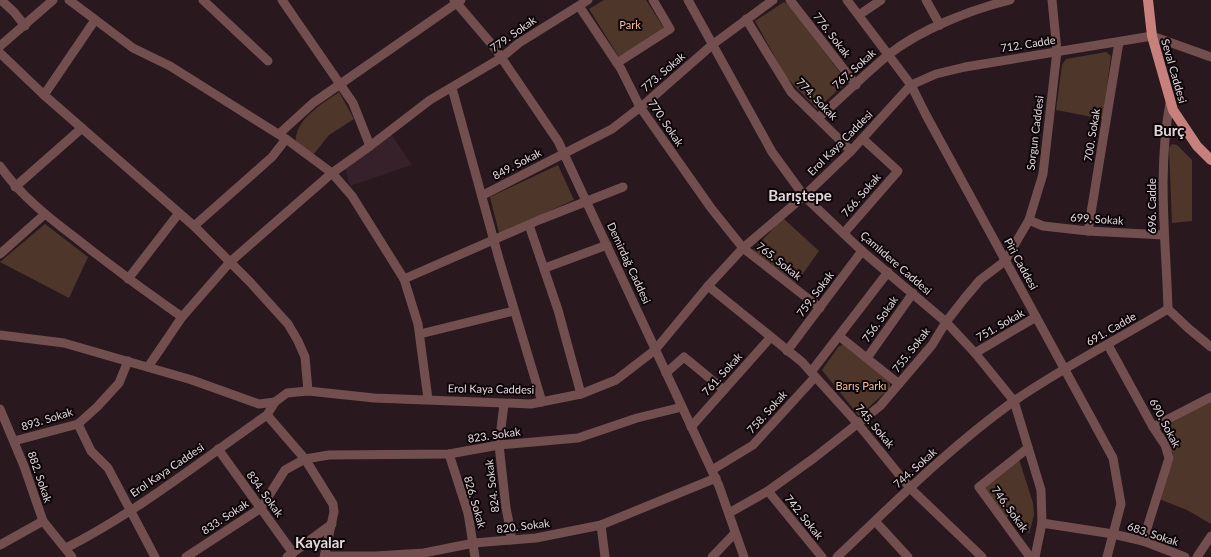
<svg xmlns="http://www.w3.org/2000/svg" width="1211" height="557" viewBox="0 0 1211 557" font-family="Lato,sans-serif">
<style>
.built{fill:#362029}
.green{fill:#4f362a}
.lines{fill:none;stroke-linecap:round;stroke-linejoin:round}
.minor{stroke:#724f4e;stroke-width:9}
.major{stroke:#c8807d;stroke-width:10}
.labels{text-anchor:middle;stroke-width:4;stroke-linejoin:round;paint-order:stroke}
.park-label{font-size:11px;fill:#f3bb9f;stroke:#0d0608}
.street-label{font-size:11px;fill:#e2d6da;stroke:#0d0608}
.district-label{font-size:15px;font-weight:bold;fill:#e2d6da;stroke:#0d0608}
</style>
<rect width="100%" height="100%" fill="#29181e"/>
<polygon class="built" points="391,134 412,165 350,186 345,168"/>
<g class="green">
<polygon points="604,0 646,0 667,33 622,62 589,9"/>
<polygon points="784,2 790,6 847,82 817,109 786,77 755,21"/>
<polygon points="1106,52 1111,56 1103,119 1056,110 1062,65 1066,59"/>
<path d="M339,92L354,119L329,135L313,155L296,143C293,121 323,103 339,92Z"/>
<polygon points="1172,144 1177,145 1192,160 1192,221 1172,223 1169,148"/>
<polygon points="558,165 574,200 499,233 490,197"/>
<polygon points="783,218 819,251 796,283 753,250"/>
<polygon points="45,224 88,257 69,298 0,262"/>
<polygon points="843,345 890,382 890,388 859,416 822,370 839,346"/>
<polygon points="1211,401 1211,524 1187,510 1159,499 1173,454 1163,436 1164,427"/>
<polygon points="1019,459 1033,503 1034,515 1029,534 1016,517 1011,515 1002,521 979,490"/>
</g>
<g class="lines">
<g class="minor">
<polyline points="1,0 14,12 25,26"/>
<polyline points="69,0 133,48 170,66 286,139 332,173 352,196 404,279 418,324 428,399"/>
<polyline points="203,0 268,61"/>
<polyline points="282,0 353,103 370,146"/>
<polyline points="454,0 494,47 558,141 719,486 744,557"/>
<polyline points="688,0 772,152 804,196 862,251 946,322 975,353 1014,401 1041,490 1042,523 1035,557"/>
<polyline points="790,0 856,85"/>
<polyline points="847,0 911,85 926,115 1113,458 1121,504 1107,557"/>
<polyline points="926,0 940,25"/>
<polyline points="579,6 621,69 640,107 711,208 743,248 820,308"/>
<polyline points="859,15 881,0"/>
<polyline points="746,19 791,92 851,151"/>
<polyline points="0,46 53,0"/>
<polyline points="0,53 44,95 194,226 250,282 288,324 298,341 305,357 308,391"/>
<polyline points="617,63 670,29 653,0"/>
<polyline points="452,88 499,259 542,402"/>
<polyline points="44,95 95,20"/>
<path d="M818,118C842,97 864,75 888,55C921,29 970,10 1010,0"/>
<polyline points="279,134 313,103 461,0"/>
<path d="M0,166C21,196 48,217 77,239C111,266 146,292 182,317"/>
<polyline points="15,187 82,128"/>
<polyline points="483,195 612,129 647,102 712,45 773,0"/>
<polyline points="1029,220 1043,226 1088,231 1164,235"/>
<polyline points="529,225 558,310 581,394"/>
<polyline points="194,226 272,157 286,139"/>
<polyline points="1088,231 1119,42"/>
<polyline points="844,233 898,171 863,139"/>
<polyline points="0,254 45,214"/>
<polyline points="545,268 607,245"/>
<polyline points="128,279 179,213"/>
<polyline points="404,279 539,220 623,187"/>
<polyline points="708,286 802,362 858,424 910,488 982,557"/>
<path d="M1168,309C1166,241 1157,171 1170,103"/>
<polyline points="1168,309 1188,328 1211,347"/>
<polyline points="420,334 514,311"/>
<polyline points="0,335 64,343 192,380 259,404 275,402"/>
<polyline points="839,336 899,384"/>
<polyline points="1108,345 1153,427 1165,445 1169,458 1143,541"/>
<polyline points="787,351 862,251"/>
<polyline points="975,353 1036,317"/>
<polyline points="867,358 913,293"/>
<polyline points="148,367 182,317 230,262 332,173 370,146 430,100 501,58 519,43 588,0"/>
<polyline points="811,372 888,272"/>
<polyline points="666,373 684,357 724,390"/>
<polyline points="504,404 499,445 506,508 511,533 510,540"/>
<polyline points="0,409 24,466 43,521 72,557"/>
<polyline points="267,415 305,459 333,504 334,512 324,557"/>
<polyline points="78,424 91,451 108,468 155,557"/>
<polyline points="691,427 770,338"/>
<polyline points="1153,427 1211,397"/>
<polyline points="14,441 78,424 97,407 119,383 128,361"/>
<polyline points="1028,448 979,487 1030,557"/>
<polyline points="218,449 293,553"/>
<polyline points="449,454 468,513 475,557"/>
<polyline points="712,470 753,445 815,377"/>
<polyline points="768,491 822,557"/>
<polyline points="729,513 768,491 814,458 880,406 932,345 946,322 964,299 980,280 1005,261 1029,220 1043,174 1057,51 1052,0"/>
<polyline points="875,521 908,557"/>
<polyline points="1042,523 1113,534 1143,541 1185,557"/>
<polyline points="601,525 605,557"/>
<polyline points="0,545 43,521"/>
<path d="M66,548C137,512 202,460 267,415L275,402L287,393L308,391L374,398L531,404L581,394L616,380L655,350L708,286L743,248L804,196L851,151L911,85L936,74L965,67L1152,36L1211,57"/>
<polyline points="325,556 376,556 424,553 474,543 536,538 601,525 716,478"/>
<polyline points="186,557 261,508 285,470 305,459 329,455 449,454 499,445 578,438 637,418 682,407"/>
<polyline points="287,557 332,524"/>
<polyline points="712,557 735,533"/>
<path d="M837,557C894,503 950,447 1014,401C1063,367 1117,340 1168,309"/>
<polyline points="1197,557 1211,536"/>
</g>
<polyline class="major" points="1148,0 1152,36 1173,110 1197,146 1211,160"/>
</g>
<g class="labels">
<g class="park-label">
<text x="630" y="29">Park</text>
<text x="861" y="390">Barış Parkı</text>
</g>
<g class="street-label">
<text transform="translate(513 34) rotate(-35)" y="4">779. Sokak</text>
<text transform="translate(832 35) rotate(52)" y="4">776. Sokak</text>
<text transform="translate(1028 44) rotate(-9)" y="4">712. Cadde</text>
<text transform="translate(854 69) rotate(-42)" y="4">767. Sokak</text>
<text transform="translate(1174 71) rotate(74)" y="4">Seval Caddesi</text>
<text transform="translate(663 72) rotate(-41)" y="4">773. Sokak</text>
<text transform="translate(817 99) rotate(46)" y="4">774. Sokak</text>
<text transform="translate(666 123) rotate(56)" y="4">770. Sokak</text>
<text transform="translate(1035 133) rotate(-83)" y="4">Sorgun Caddesi</text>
<text transform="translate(1092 135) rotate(-81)" y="4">700. Sokak</text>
<text transform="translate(840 143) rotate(-45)" y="4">Erol Kaya Caddesi</text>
<text transform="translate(517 164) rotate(-28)" y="4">849. Sokak</text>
<text transform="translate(861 195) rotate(-49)" y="4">766. Sokak</text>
<text transform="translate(1152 206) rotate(-90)" y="4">696. Cadde</text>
<text transform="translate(1097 219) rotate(4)" y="4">699. Sokak</text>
<text transform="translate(779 261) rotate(38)" y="4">765. Sokak</text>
<text transform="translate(629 263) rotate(65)" y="4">Demirdağ Caddesi</text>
<text transform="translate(896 263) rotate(41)" y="4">Çamlıdere Caddesi</text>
<text transform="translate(1021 264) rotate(61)" y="4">Piri Caddesi</text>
<text transform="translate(815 294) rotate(-53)" y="4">759. Sokak</text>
<text transform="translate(880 319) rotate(-55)" y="4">756. Sokak</text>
<text transform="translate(1000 325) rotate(-30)" y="4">751. Sokak</text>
<text transform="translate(1111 329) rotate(-30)" y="4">691. Cadde</text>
<text transform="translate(911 350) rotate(-52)" y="4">755. Sokak</text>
<text transform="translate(722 374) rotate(-48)" y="4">761. Sokak</text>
<text transform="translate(491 389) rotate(1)" y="4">Erol Kaya Caddesi</text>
<text transform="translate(767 412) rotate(-48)" y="4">758. Sokak</text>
<text transform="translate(47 419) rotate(-17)" y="4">893. Sokak</text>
<text transform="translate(1165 423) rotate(62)" y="4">690. Sokak</text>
<text transform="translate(875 426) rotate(50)" y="4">745. Sokak</text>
<text transform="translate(494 435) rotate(-8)" y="4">823. Sokak</text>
<text transform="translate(915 468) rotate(-42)" y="4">744. Sokak</text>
<text transform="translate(167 470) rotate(-34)" y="4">Erol Kaya Caddesi</text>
<text transform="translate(40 477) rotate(71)" y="4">882. Sokak</text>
<text transform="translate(492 486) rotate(-97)" y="4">824. Sokak</text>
<text transform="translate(265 494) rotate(54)" y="4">834. Sokak</text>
<text transform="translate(475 502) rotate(74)" y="4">826. Sokak</text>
<text transform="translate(1010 509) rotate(54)" y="4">746. Sokak</text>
<text transform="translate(225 517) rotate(-33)" y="4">833. Sokak</text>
<text transform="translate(804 517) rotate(51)" y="4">742. Sokak</text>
<text transform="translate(523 526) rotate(-7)" y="4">820. Sokak</text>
<text transform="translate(1153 534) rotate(18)" y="4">683. Sokak</text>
</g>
<g class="district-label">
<text x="1169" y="136">Burç</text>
<text x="800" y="201">Barıştepe</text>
<text x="320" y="548">Kayalar</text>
</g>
</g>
</svg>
